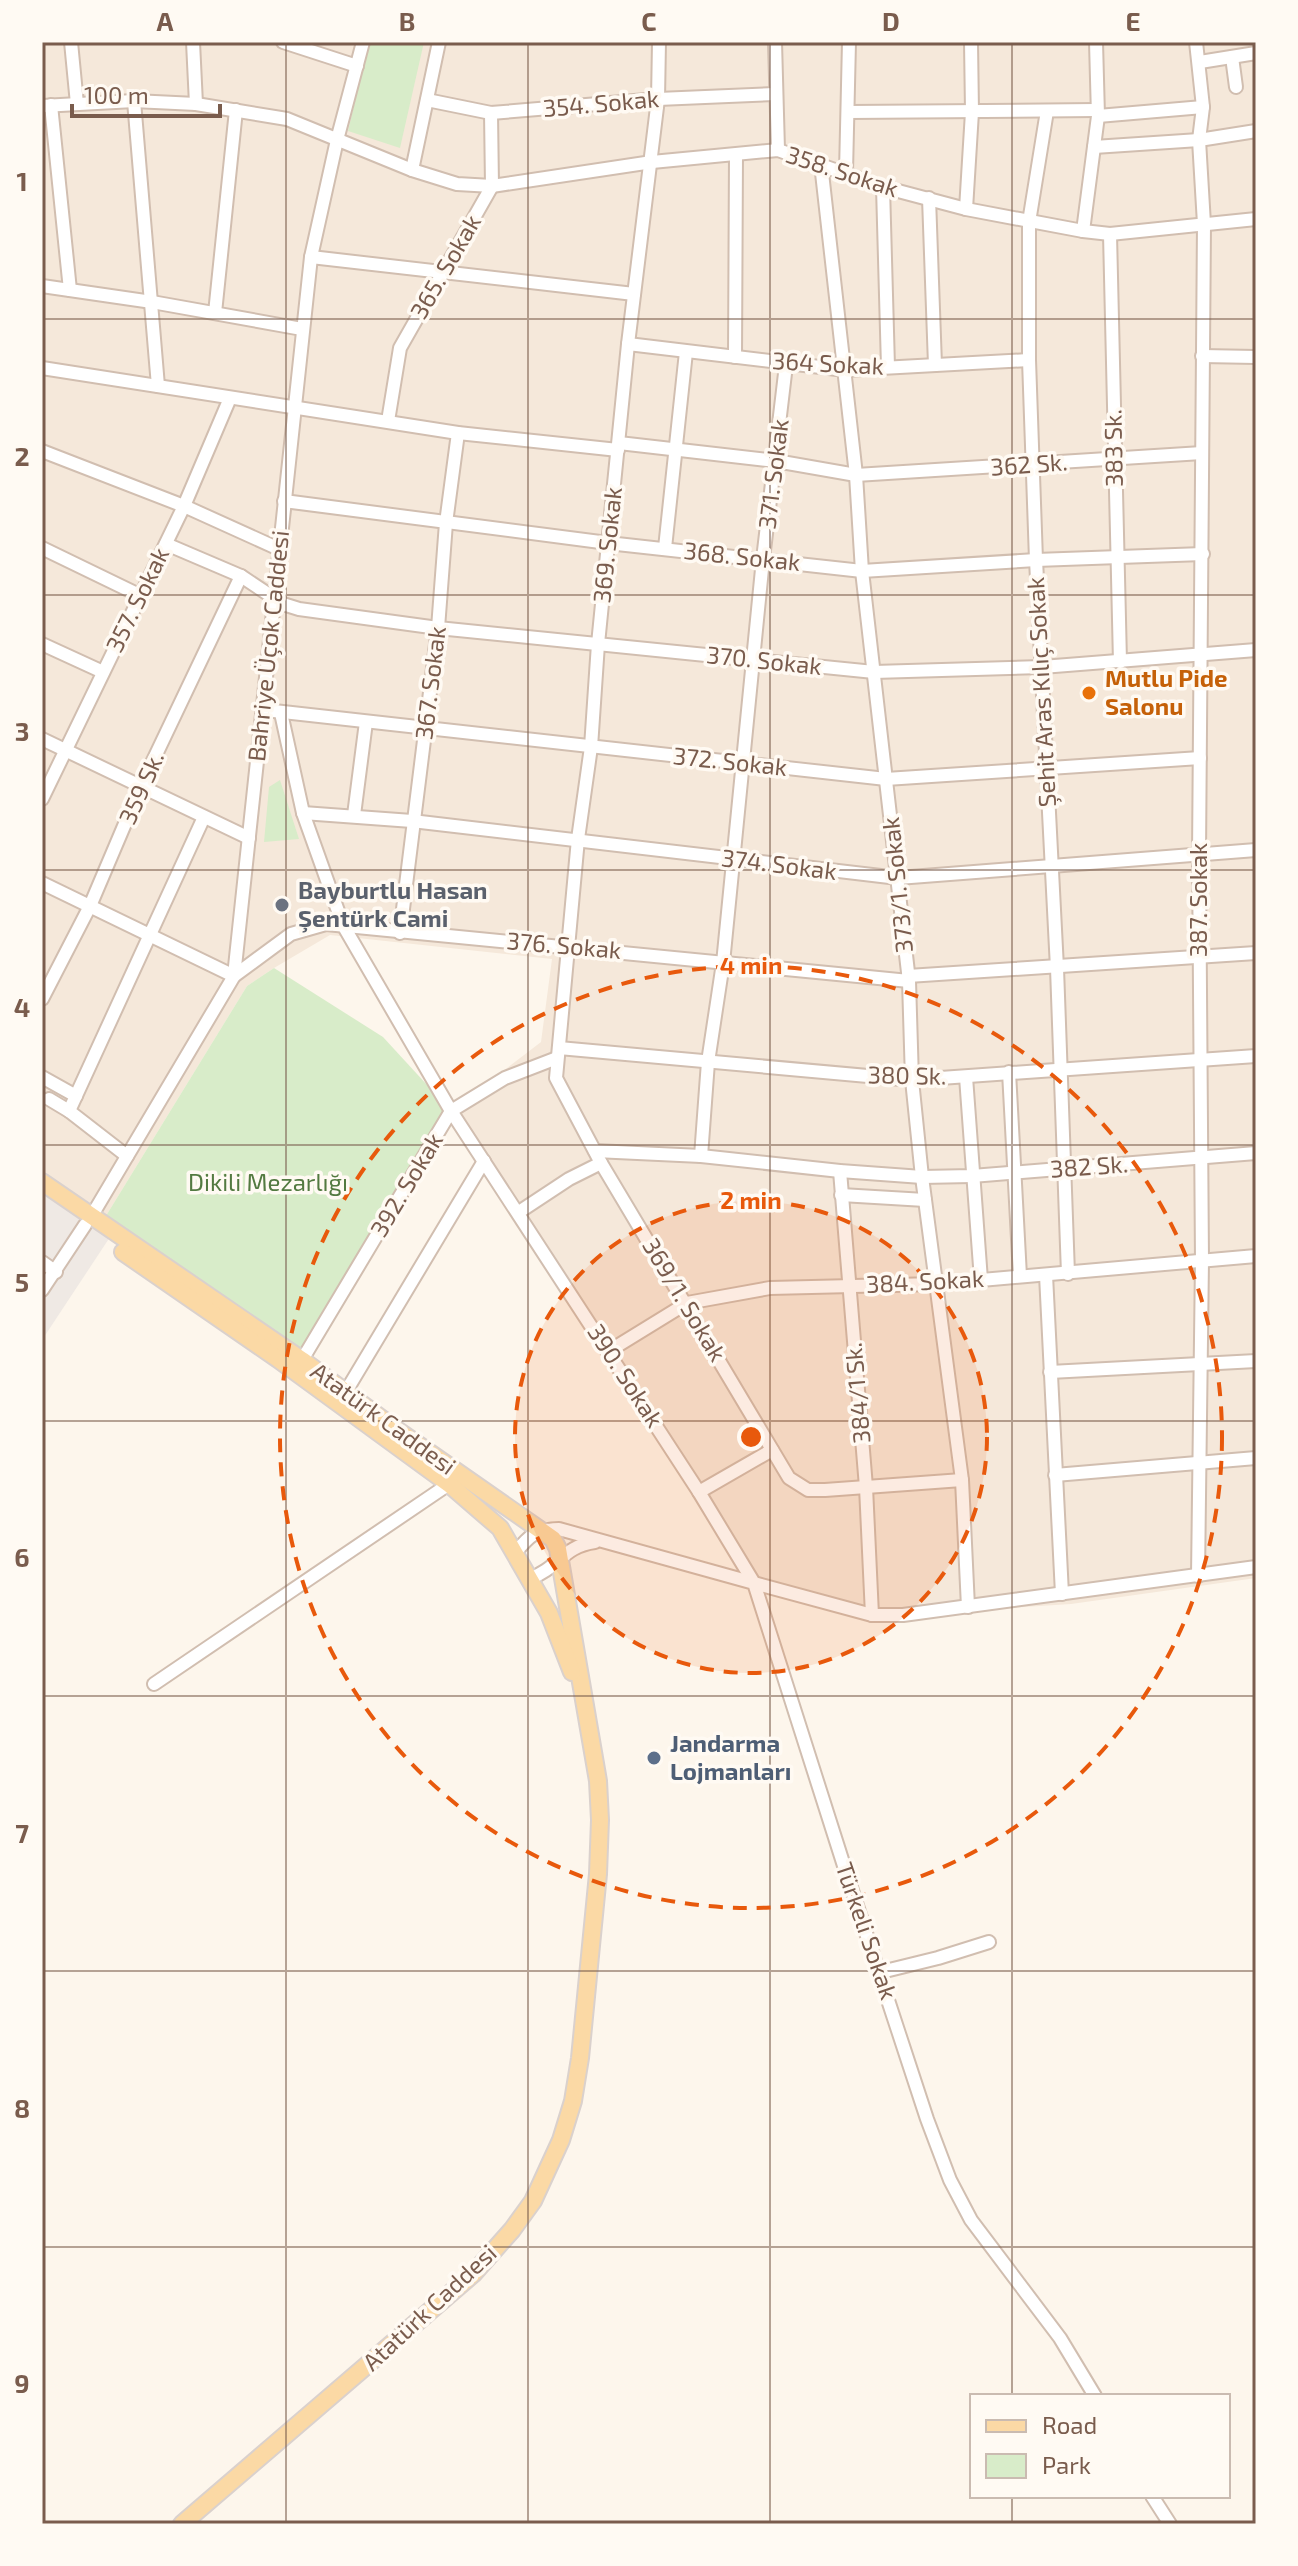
<svg xmlns="http://www.w3.org/2000/svg" width="1298" height="2566" viewBox="0 0 1298 2566" font-family="'Exo 2',sans-serif">
<style>
.residential{fill:#f5e8da}
.industrial{fill:#efe9e4}
.green{fill:#d8ecc9}
.lines{fill:none;stroke-linecap:round;stroke-linejoin:round}
.minor-casing{stroke:#d1beb0;stroke-width:16}
.major-casing{stroke:#dad1cd;stroke-width:20}
.minor{stroke:#fff;stroke-width:12}
.major{stroke:#fbd9a5;stroke-width:16}
.grid{fill:none;stroke:#7a5c4d;stroke-width:2;stroke-opacity:0.55}
.ring{fill:none;stroke:#e8590c;stroke-width:4;stroke-dasharray:14 10}
.food-dot{fill:#e8710a;stroke:#fffaf3;stroke-width:3}
.worship-dot{fill:#6b7280;stroke:#fffaf3;stroke-width:3}
.service-dot{fill:#5c6f8a;stroke:#fffaf3;stroke-width:3}
.labels{text-anchor:middle;stroke-width:7;stroke-linejoin:round;paint-order:stroke}
.street-label{font-size:24px;fill:#7a5c4d;stroke:#fffaf3}
.food-label{font-size:24px;font-weight:bold;fill:#c56008;stroke:#fffaf3;text-anchor:start}
.worship-label{font-size:24px;font-weight:bold;fill:#5b616d;stroke:#fffaf3;text-anchor:start}
.park-label{font-size:24px;fill:#537a41;stroke:#fffaf3}
.service-label{font-size:24px;font-weight:bold;fill:#4e5e75;stroke:#fffaf3;text-anchor:start}
.centre{fill:#e8590c;stroke:#fffaf3;stroke-width:4}
.ring-label{font-size:24px;text-anchor:middle;font-weight:bold;fill:#e8590c;stroke:#fffaf3;stroke-width:7;stroke-linejoin:round;paint-order:stroke}
.neatline{fill:none;stroke:#7a5c4d;stroke-width:3}
.grid-label{font-size:26px;text-anchor:middle;font-weight:bold;fill:#7a5c4d}
</style>
<rect width="100%" height="100%" fill="#fdf6ec"/>
<polygon class="residential" points="42,42 1256,42 1256,1578 1071,1604 903,1615 753,1588 451,1111 541,1042 552,959 330,935 274,968 247,986 104,1219 42,1309"/>
<polygon class="industrial" points="42,1183 112,1234 42,1340"/>
<g class="green">
<polygon points="369,42 424,42 400,148 348,131"/>
<polygon points="280,780 299,839 264,842 269,787"/>
<polygon points="274,968 383,1037 451,1111 305,1355 104,1219 247,986"/>
</g>
<g class="lines">
<g class="minor-casing">
<g id="minor">
<polyline points="71,42 77,104"/>
<polyline points="193,42 196,104"/>
<polyline points="283,42 357,66"/>
<polyline points="659,42 658,99 628,344 598,644 591,747 578,839 556,1078 601,1163 789,1478 808,1490 825,1490 962,1480"/>
<polyline points="775,42 778,150"/>
<polyline points="1196,42 1203,107 1199,140 1204,224 1199,855 1202,1260 1198,1576"/>
<polyline points="1232,57 1236,87"/>
<polyline points="1200,62 1256,53"/>
<polyline points="427,100 491,113 658,99 775,94"/>
<polyline points="134,101 158,386"/>
<polyline points="51,105 70,290"/>
<polyline points="42,106 134,101 196,104 287,119 412,170 457,184 492,186 652,162 778,150 883,187 966,209 1083,231 1110,234 1256,219"/>
<polyline points="1047,111 1029,222 1029,360 1036,560 1057,968 1068,1274"/>
<polyline points="848,112 1097,110"/>
<polyline points="1098,116 1203,107"/>
<polyline points="1094,147 1199,140 1256,131"/>
<polyline points="821,164 856,475 862,571 909,981 912,1080 922,1177 962,1480 968,1607"/>
<polyline points="412,170 439,42"/>
<polyline points="846,172 849,42"/>
<polyline points="883,187 888,367"/>
<polyline points="929,198 935,365"/>
<polyline points="966,209 972,112 971,42"/>
<polyline points="1083,231 1098,116 1096,42"/>
<polyline points="1110,234 1120,662"/>
<polyline points="311,257 634,294"/>
<polyline points="42,286 152,302 302,329"/>
<polyline points="215,313 236,110"/>
<polyline points="628,344 845,370 1029,360"/>
<polyline points="1202,356 1256,357"/>
<polyline points="735,357 736,155"/>
<polyline points="42,368 458,433 618,450"/>
<polyline points="388,421 400,348 492,186 491,113"/>
<polyline points="619,443 776,461 856,475 1202,453"/>
<polyline points="42,451 184,506 279,549"/>
<polyline points="284,501 608,543 862,571 1036,560 1203,554"/>
<polyline points="166,544 241,576 283,604 299,609 438,628 874,672 1042,667 1256,650"/>
<polyline points="42,548 139,595"/>
<polyline points="665,548 686,352"/>
<polyline points="42,644 103,672"/>
<polyline points="274,711 886,779 1200,758"/>
<polyline points="281,713 303,813 343,925 451,1111 699,1492 754,1583 872,1615 903,1615 1256,1567"/>
<polyline points="42,739 249,838"/>
<polyline points="42,799 184,506 230,398"/>
<polyline points="303,813 412,821 898,878 1256,850"/>
<polyline points="354,815 366,722"/>
<polyline points="42,883 234,976 291,934 326,924 909,981"/>
<polyline points="400,933 438,628 446,523 458,433"/>
<polyline points="908,976 1256,953"/>
<polyline points="42,999 90,906 141,786 241,576"/>
<polyline points="559,1048 912,1080 1256,1056"/>
<polyline points="1009,1072 1020,1276"/>
<polyline points="42,1077 76,1096"/>
<polyline points="966,1077 981,1280"/>
<polyline points="49,1099 69,1111"/>
<polyline points="595,1151 701,1156 840,1171 922,1177 972,1176 1256,1153"/>
<polyline points="127,1156 69,1111 204,817"/>
<polyline points="701,1156 708,1062 723,963 763,559 786,365"/>
<polyline points="840,1171 866,1487 872,1615"/>
<polyline points="841,1195 925,1200"/>
<polyline points="519,1212 569,1179 601,1163"/>
<polyline points="91,1217 234,976 311,257 337,140 363,42"/>
<polyline points="42,1262 56,1272"/>
<polyline points="1046,1275 1062,1594"/>
<polyline points="42,1290 85,1225"/>
<polyline points="609,1351 687,1303 770,1288 936,1284 1256,1256"/>
<polyline points="302,1360 451,1111 505,1078 557,1058"/>
<polyline points="1050,1372 1256,1361"/>
<polyline points="345,1393 484,1161"/>
<polyline points="1055,1475 1256,1458"/>
<polyline points="699,1492 772,1450"/>
<path d="M514,1554C530,1535 534,1530 559,1529L754,1583L845,1869L927,2119L950,2180L971,2220L1060,2338L1095,2396"/>
<path d="M529,1579C559,1568 563,1546 595,1542"/>
<polyline points="154,1684 449,1484"/>
<polyline points="881,1972 938,1958 989,1942"/>
<polyline points="1152,2496 1170,2524"/>
</g>
</g>
<g class="major-casing">
<g id="major">
<polyline points="42,1182 302,1360 394,1428 553,1539 558,1549 598,1781 600,1820 598,1874 580,2058 573,2101 561,2140 533,2201 512,2230 473,2274 182,2524"/>
<polyline points="123,1252 278,1359 449,1484 500,1528 549,1613 572,1672"/>
</g>
</g>
<use href="#minor" class="minor"/>
<use href="#major" class="major"/>
</g>
<path class="grid" d="M286,42V2524M528,42V2524M770,42V2524M1012,42V2396M42,319H1256M42,595H1256M42,870H1256M42,1145H1256M42,1421H1256M42,1696H1256M42,1971H1256M42,2247H1256M1012,2496V2524"/>
<circle cx="751" cy="1437" r="236" fill="#e8590c" fill-opacity=".12"/>
<g class="ring">
<circle cx="751" cy="1437" r="236"/>
<circle cx="751" cy="1437" r="471"/>
</g>
<circle class="food-dot" cx="1089" cy="693" r="8"/>
<circle class="worship-dot" cx="282" cy="905" r="8"/>
<circle class="service-dot" cx="654" cy="1758" r="8"/>
<g class="labels">
<g class="street-label">
<text transform="translate(601 104) rotate(-5)" y="8">354. Sokak</text>
<text transform="translate(842 172) rotate(18)" y="8">358. Sokak</text>
<text transform="translate(446 267) rotate(-60)" y="8">365. Sokak</text>
<text transform="translate(828 364) rotate(3)" y="8">364 Sokak</text>
<text transform="translate(1114 448) rotate(-91)" y="8">383 Sk.</text>
<text transform="translate(1029 465) rotate(-4)" y="8">362 Sk.</text>
<text transform="translate(774 474) rotate(-83)" y="8">371. Sokak</text>
<text transform="translate(608 545) rotate(-84)" y="8">369. Sokak</text>
<text transform="translate(742 557) rotate(6)" y="8">368. Sokak</text>
<text transform="translate(138 600) rotate(-64)" y="8">357. Sokak</text>
<text transform="translate(269 646) rotate(-84)" y="8">Bahriye Üçok Caddesi</text>
<text transform="translate(764 661) rotate(6)" y="8">370. Sokak</text>
<text transform="translate(431 683) rotate(-83)" y="8">367. Sokak</text>
<text transform="translate(1042 692) rotate(-93)" y="8">Şehit Aras Kılıç Sokak</text>
<text transform="translate(730 762) rotate(6)" y="8">372. Sokak</text>
<text transform="translate(142 788) rotate(-66)" y="8">359 Sk.</text>
<text transform="translate(779 865) rotate(7)" y="8">374. Sokak</text>
<text transform="translate(898 885) rotate(-96)" y="8">373/1. Sokak</text>
<text transform="translate(1199 900) rotate(-90)" y="8">387. Sokak</text>
<text transform="translate(564 946) rotate(5)" y="8">376. Sokak</text>
<text transform="translate(907 1076) rotate(1)" y="8">380 Sk.</text>
<text transform="translate(1089 1167) rotate(-4)" y="8">382 Sk.</text>
<text transform="translate(407 1185) rotate(-59)" y="8">392. Sokak</text>
<text transform="translate(925 1282) rotate(-3)" y="8">384. Sokak</text>
<text transform="translate(684 1300) rotate(59)" y="8">369/1. Sokak</text>
<text transform="translate(625 1376) rotate(57)" y="8">390. Sokak</text>
<text transform="translate(858 1393) rotate(-95)" y="8">384/1 Sk.</text>
<text transform="translate(383 1419) rotate(36)" y="8">Atatürk Caddesi</text>
<text transform="translate(866 1931) rotate(71)" y="8">Türkeli Sokak</text>
<text transform="translate(430 2308) rotate(-43)" y="8">Atatürk Caddesi</text>
</g>
<g class="food-label">
<text x="1105" y="687">Mutlu Pide<tspan x="1105" dy="28">Salonu</tspan></text>
</g>
<g class="worship-label">
<text x="298" y="899">Bayburtlu Hasan<tspan x="298" dy="28">Şentürk Cami</tspan></text>
</g>
<g class="park-label">
<text x="268" y="1191">Dikili Mezarlığı</text>
</g>
<g class="service-label">
<text x="670" y="1752">Jandarma<tspan x="670" dy="28">Lojmanları</tspan></text>
</g>
</g>
<circle cx="751" cy="1437" r="12" class="centre"/>
<g class="ring-label">
<text x="751" y="974">4 min</text>
<text x="751" y="1209">2 min</text>
</g>
<rect width="1298" height="2566" fill="none" stroke="#fffaf3" stroke-width="88"/>
<rect x="970" y="2394" width="260" height="104" fill="#fffaf3" stroke="#cabbb1" stroke-width="2"/>
<rect x="986" y="2420" width="40" height="12" fill="#fbd9a5" stroke="#cabbb1" stroke-width="2"/>
<text x="1042" y="2434" font-size="24" fill="#7a5c4d">Road</text>
<rect x="986" y="2454" width="40" height="24" fill="#d8ecc9" stroke="#cabbb1" stroke-width="2"/>
<text x="1042" y="2474" font-size="24" fill="#7a5c4d">Park</text>
<path d="M72 104v12h148v-12" fill="none" stroke="#7a5c4d" stroke-width="4"/>
<text x="84" y="104" font-size="24" fill="#7a5c4d" stroke="#fffaf3" stroke-width="6" paint-order="stroke">100 m</text>
<rect x="44" y="44" width="1210" height="2478" class="neatline"/>
<g class="grid-label">
<text x="165" y="31">A</text>
<text x="407" y="31">B</text>
<text x="649" y="31">C</text>
<text x="891" y="31">D</text>
<text x="1133" y="31">E</text>
<text x="22" y="191">1</text>
<text x="22" y="466">2</text>
<text x="22" y="741">3</text>
<text x="22" y="1017">4</text>
<text x="22" y="1292">5</text>
<text x="22" y="1567">6</text>
<text x="22" y="1843">7</text>
<text x="22" y="2118">8</text>
<text x="22" y="2393">9</text>
</g>
</svg>
